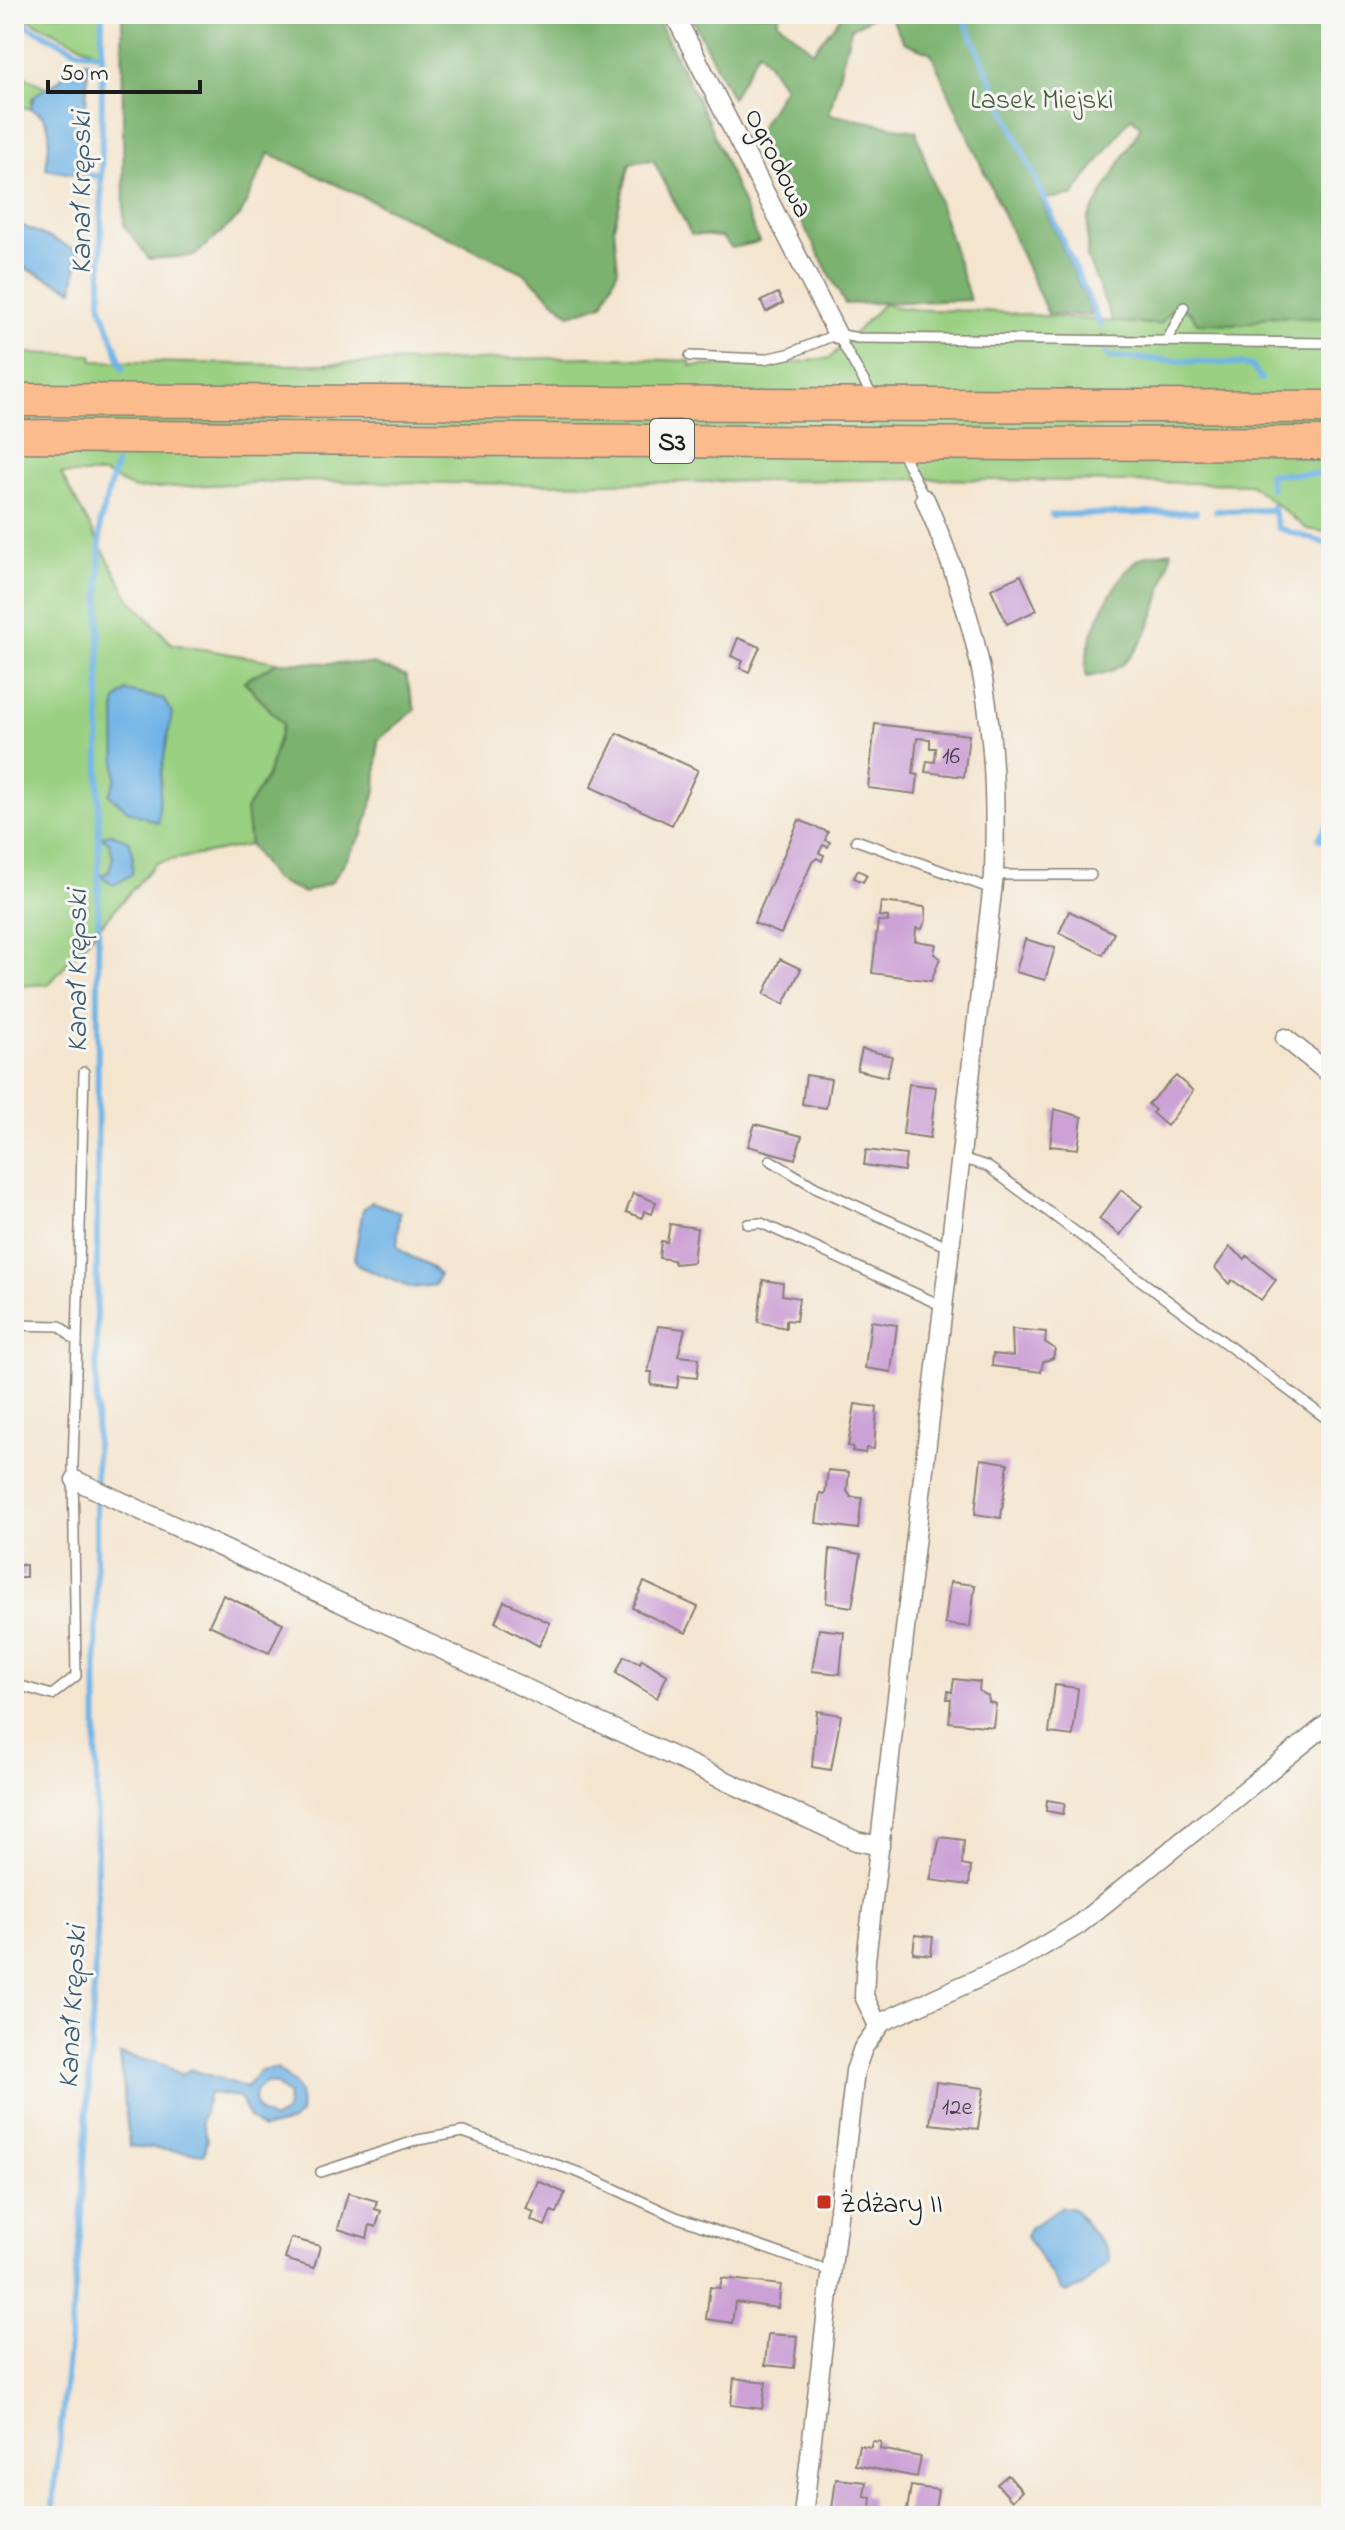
<svg xmlns="http://www.w3.org/2000/svg" width="1345" height="2530" viewBox="0 0 1345 2530" font-family="'Indie Flower',sans-serif">
<style>
.green{fill:#9ad081;stroke:#5b764e;stroke-width:2}
.forest{fill:#7bb26f;stroke:#4c6746;stroke-width:2}
.water{fill:#71b4e6;stroke:#466881;stroke-width:2;fill-rule:evenodd}
.lines{fill:none;stroke-linecap:round;stroke-linejoin:round}
.stream{stroke:#71b4e6;stroke-width:6}
.building{fill:#cca1d6}
.service-casing{stroke:#888076;stroke-width:12}
.minor-casing{stroke:#888076;stroke-width:21}
.motorway-casing{stroke:#888076;stroke-width:35}
.service{stroke:#fff;stroke-width:9}
.minor{stroke:#fff;stroke-width:18}
.motorway{stroke:#fbbb8d;stroke-width:32}
.poi-dot{fill:#c8321e;stroke:#f6f6f2;stroke-width:3}
.labels{text-anchor:middle;stroke-width:6;stroke-linejoin:round;paint-order:stroke}
.number-label{font-size:24px;fill:#483d4a}
.shield{fill:#f6f6f2;stroke:#5d5d5c;stroke-width:2}
.shield-label{font-size:26px;font-weight:bold;fill:#1c1c1c}
.park-label{font-size:28px;fill:#485b3f;stroke:#f6f6f2}
.street-label{font-size:28px;fill:#1c1c1c;stroke:#f6f6f2}
.poi-label{font-size:28px;fill:#1c1c1c;stroke:#f6f6f2;text-anchor:start}
.water-label{font-size:30px;font-style:italic;fill:#3e596d;stroke:#f6f6f2}
</style>
<rect width="100%" height="100%" fill="#f6f6f2"/>
<filter id="ink" filterUnits="userSpaceOnUse"><feTurbulence type="fractalNoise" baseFrequency=".0125" numOctaves="2"/><feDisplacementMap in="SourceGraphic" scale="16" xChannelSelector="R" yChannelSelector="G"/><feConvolveMatrix kernelMatrix="1 2 1 2 8 2 1 2 1" color-interpolation-filters="sRGB"/></filter>
<filter id="wash" filterUnits="userSpaceOnUse"><feTurbulence type="fractalNoise" baseFrequency=".006" numOctaves="4" result="noise"/><feDisplacementMap in="SourceGraphic" scale="32" xChannelSelector="R" yChannelSelector="G"/><feGaussianBlur stdDeviation="1.8" result="paint"/><feColorMatrix in="noise" values="0 0 0 0 0 0 0 0 0 0 0 0 0 0 0 0 0 1.4 0 .05"/><feComposite in="paint" operator="in"/></filter>
<g filter="url(#wash)">
<rect width="100%" height="100%" fill="#f4e5cf"/>
<g class="green">
<polygon points="17,14 101,14 100,54"/>
<polygon points="14,71 48,88 32,98 31,109 14,105"/>
<path d="M883,304C916,313 947,309 981,311C1041,315 1100,322 1160,324L1176,304L1191,313L1244,324L1272,316L1331,319V533L1307,529L1250,484L926,479L536,484L290,481L135,489L104,474H61L130,599L172,644L278,662L244,681L283,724L267,776L246,810L250,845L156,863L49,984L14,986V353L92,355L93,361L287,365L590,357L690,361V366L784,364L830,358Z"/>
</g>
<g class="forest">
<polygon points="122,14 655,14 709,123 759,242 732,248 721,237 691,234 653,160 630,163 614,227 618,269 603,304 570,315 523,272 269,153 240,216 194,256 149,259 124,225"/>
<polygon points="690,14 780,14 777,21 813,51 843,14 877,14 851,29 829,114 916,131 970,300 845,304 756,135 784,87 759,50 732,98"/>
<polygon points="889,14 1331,14 1331,319 1272,316 1244,324 1197,323 1191,313 1176,304 1160,324 1113,322 1087,257 1088,219 1141,126 1131,117 1073,196 1041,199 1093,316 1048,314 931,53 904,42"/>
<path d="M1172,551C1163,586 1151,648 1117,668C1109,673 1096,675 1087,677C1078,650 1116,571 1141,558C1150,553 1163,553 1172,551Z"/>
<polygon points="278,662 373,664 406,676 415,710 378,740 376,790 363,833 332,882 304,893 273,879 250,845 246,810 267,776 283,724 244,681"/>
</g>
<g class="water">
<path d="M88,61L83,170L77,175L46,169C48,145 58,120 31,109C33,88 45,92 58,81C63,76 67,69 72,64Z"/>
<polygon points="14,222 79,251 73,290 14,263"/>
<polygon points="126,691 163,699 172,713 161,774 158,823 129,811 109,795 116,778 115,702"/>
<polygon points="111,834 129,841 133,852 132,874 114,885 100,875 109,872 113,856 109,842 100,836"/>
<path d="M372,1202L400,1212L397,1246C409,1261 429,1259 439,1275L435,1285L411,1288L358,1266L354,1258L363,1209Z"/>
<path d="M120,2054L166,2065L181,2075L190,2069L246,2087L260,2071L277,2069C295,2083 303,2090 300,2114L291,2122L262,2129L248,2116L240,2097L209,2093L201,2122L207,2138L204,2154L129,2146ZM266,2083L276,2084L288,2095L286,2112L273,2120L261,2113L254,2102L255,2091Z"/>
<polygon points="1061,2207 1074,2209 1106,2248 1110,2261 1083,2286 1068,2293 1062,2291 1026,2237 1030,2228"/>
</g>
<g class="lines">
<g class="stream">
<polyline points="102,14 101,306 123,369"/>
<polyline points="962,14 1100,325"/>
<polyline points="14,19 76,50 102,55"/>
<polyline points="77,175 102,176"/>
<polyline points="1105,353 1110,357 1242,364 1252,366 1261,379"/>
<polyline points="1271,488 1269,474 1331,474"/>
<polyline points="1272,506 1278,528 1331,545"/>
<polyline points="1216,511 1273,510"/>
<polyline points="1052,515 1196,512"/>
<polyline points="1331,820 1319,838 1331,847"/>
<polyline points="96,1480 100,523 116,464"/>
<polyline points="52,2516 81,2226 97,1933 96,1498"/>
</g>
</g>
<g id="blocks">
<g class="building">
<polygon points="778,293 783,303 766,312 761,301"/>
<polygon points="1021,575 1037,610 1007,624 991,589"/>
<polygon points="738,638 760,647 749,672 740,668 743,661 731,656"/>
<polygon points="875,724 969,735 964,777 925,772 927,761 935,762 936,748 930,748 930,739 917,738 913,774 918,775 916,794 868,788"/>
<polygon points="617,733 698,770 672,825 591,787"/>
<polygon points="799,820 828,832 825,840 830,842 828,847 823,845 819,853 824,855 822,861 817,858 812,862 781,934 754,923"/>
<polygon points="858,870 867,875 863,882 854,878"/>
<polygon points="881,902 925,907 926,920 922,929 916,928 915,941 936,944 934,954 940,958 931,981 872,973 878,921 888,922 888,917 879,916"/>
<polygon points="1069,911 1114,933 1103,955 1059,933"/>
<polygon points="1025,939 1055,948 1045,980 1016,972"/>
<polygon points="780,959 801,969 784,1004 764,994"/>
<polygon points="862,1049 892,1056 887,1077 857,1070"/>
<polygon points="806,1075 831,1079 826,1108 802,1104"/>
<polygon points="1176,1076 1193,1091 1167,1126 1152,1113 1155,1110 1148,1104"/>
<polygon points="909,1084 936,1087 930,1138 903,1134"/>
<polygon points="1054,1109 1082,1117 1078,1149 1050,1146"/>
<polygon points="755,1124 802,1136 795,1159 748,1146"/>
<polygon points="866,1150 906,1155 904,1171 864,1165"/>
<polygon points="1121,1190 1142,1206 1120,1235 1099,1219"/>
<polygon points="633,1193 656,1202 652,1214 644,1211 642,1218 626,1212"/>
<polygon points="670,1224 697,1228 693,1262 675,1264 673,1260 659,1258 661,1241 667,1242"/>
<polygon points="1230,1247 1245,1259 1247,1256 1276,1280 1261,1300 1232,1280 1229,1284 1215,1268"/>
<polygon points="763,1280 783,1283 782,1295 799,1298 796,1321 786,1320 786,1328 758,1322"/>
<polygon points="871,1321 897,1325 891,1372 865,1368"/>
<polygon points="658,1326 685,1329 678,1356 699,1358 697,1378 679,1376 677,1388 651,1385 652,1372 648,1372"/>
<polygon points="1012,1329 1046,1332 1045,1342 1055,1349 1053,1358 1043,1362 1041,1372 992,1366 993,1354 1013,1356"/>
<polygon points="855,1404 877,1407 874,1449 866,1448 865,1453 852,1451 853,1447 848,1446"/>
<polygon points="981,1459 1008,1463 1001,1518 975,1514"/>
<polygon points="828,1470 849,1472 847,1491 851,1497 862,1498 858,1529 816,1523 820,1493 825,1494"/>
<polygon points="830,1549 861,1554 852,1607 826,1603"/>
<rect x="14" y="1565" width="12" height="12"/>
<polygon points="644,1582 698,1607 686,1633 632,1608"/>
<polygon points="950,1582 975,1585 970,1627 945,1624"/>
<polygon points="223,1595 283,1623 269,1653 209,1625"/>
<polygon points="504,1601 550,1623 539,1646 495,1622"/>
<polygon points="819,1629 844,1632 840,1674 812,1671"/>
<polygon points="624,1656 640,1663 642,1659 667,1675 657,1698 616,1673"/>
<polygon points="954,1679 980,1682 979,1691 988,1696 989,1702 996,1704 993,1727 949,1722 951,1699 947,1699 948,1691 952,1692"/>
<polygon points="1055,1685 1078,1688 1073,1736 1049,1733"/>
<polygon points="817,1711 841,1715 831,1770 812,1767"/>
<polygon points="1047,1800 1065,1803 1063,1814 1046,1811"/>
<polygon points="940,1837 964,1840 962,1865 971,1867 969,1885 930,1880"/>
<polygon points="915,1935 933,1937 931,1955 913,1953"/>
<polygon points="936,2082 984,2088 978,2129 930,2124"/>
<polygon points="538,2181 565,2193 557,2213 551,2211 545,2226 531,2220 534,2212 526,2209"/>
<polygon points="348,2193 377,2201 375,2209 381,2211 376,2227 370,2225 367,2238 338,2229"/>
<polygon points="291,2238 320,2246 314,2268 285,2259"/>
<polygon points="722,2278 781,2285 778,2308 735,2302 732,2323 706,2319 710,2287 720,2288"/>
<polygon points="768,2334 797,2336 794,2368 765,2365"/>
<polygon points="734,2378 766,2382 762,2409 731,2405"/>
<polygon points="872,2441 881,2442 880,2449 921,2457 917,2477 855,2465 859,2445 871,2447"/>
<polygon points="1008,2475 1022,2491 1012,2501 997,2484"/>
<polygon points="836,2479 866,2482 864,2496 871,2497 870,2509 863,2509 862,2516 831,2516"/>
<polygon points="911,2486 938,2490 934,2516 906,2516"/>
</g>
</g>
</g>
<g filter="url(#ink)">
<use href="#blocks" fill-opacity="0" stroke="#888076" stroke-width="2"/>
<g class="lines">
<g class="service-casing">
<g id="service">
<polyline points="837,334 873,397"/>
<polyline points="1168,339 1184,307"/>
<polyline points="690,356 764,359 788,354 837,334 858,338 1331,343"/>
<polyline points="900,449 925,499"/>
<polyline points="856,840 992,889"/>
<polyline points="994,875 1091,875"/>
<polyline points="961,1158 987,1166 1331,1422"/>
<polyline points="770,1160 815,1187 952,1249"/>
<polyline points="748,1224 761,1223 945,1307"/>
<polyline points="14,1325 60,1326 77,1342 73,1463 76,1676 52,1695 14,1684"/>
<polyline points="77,1342 84,1072"/>
<polyline points="321,2172 418,2140 463,2132 580,2173 676,2217 833,2272"/>
</g>
</g>
<g class="minor-casing">
<g id="minor">
<polyline points="674,14 837,334"/>
<polyline points="1285,1038 1331,1075"/>
<polyline points="75,1480 856,1841 880,1846"/>
<path d="M878,2026L864,1996L866,1960L994,875C998,726 985,637 925,499"/>
<polyline points="803,2516 855,2071 863,2048 882,2022 1021,1959 1077,1926 1331,1721"/>
</g>
</g>
<g class="motorway-casing">
<g id="motorway">
<polyline points="14,400 1331,407"/>
<polyline points="14,436 1017,444 1331,443"/>
</g>
</g>
<use href="#service" class="service"/>
<use href="#minor" class="minor"/>
<use href="#motorway" class="motorway"/>
</g>
</g>
<rect class="poi-dot" x="816" y="2194" width="16" height="16" rx="4"/>
<g class="labels">
<g class="number-label">
<text x="951" y="763">16</text>
<text x="957" y="2114">12e</text>
</g>
<rect class="shield" x="650" y="419" width="44" height="44" rx="6"/>
<g class="shield-label">
<text x="672" y="450">S3</text>
</g>
<g class="park-label">
<text x="1042" y="108">Lasek Miejski</text>
</g>
<g class="street-label">
<text transform="translate(780 162) rotate(63)" y="10">Ogrodowa</text>
</g>
<g class="poi-label">
<text x="840" y="2212">Żdżary II</text>
</g>
<g class="water-label">
<text transform="translate(80 193) rotate(-90)" y="10">Kanał Krępski</text>
<text transform="translate(76 971) rotate(-90)" y="10">Kanał Krępski</text>
<text transform="translate(71 2007) rotate(-87)" y="10">Kanał Krępski</text>
</g>
</g>
<rect width="1345" height="2530" fill="none" stroke="#f6f6f2" stroke-width="48"/>
<path d="M48 80v12h152v-12" fill="none" stroke="#1c1c1c" stroke-width="4"/>
<text x="60" y="80" font-size="24" fill="#1c1c1c" stroke="#f6f6f2" stroke-width="6" paint-order="stroke">50 m</text>
</svg>
